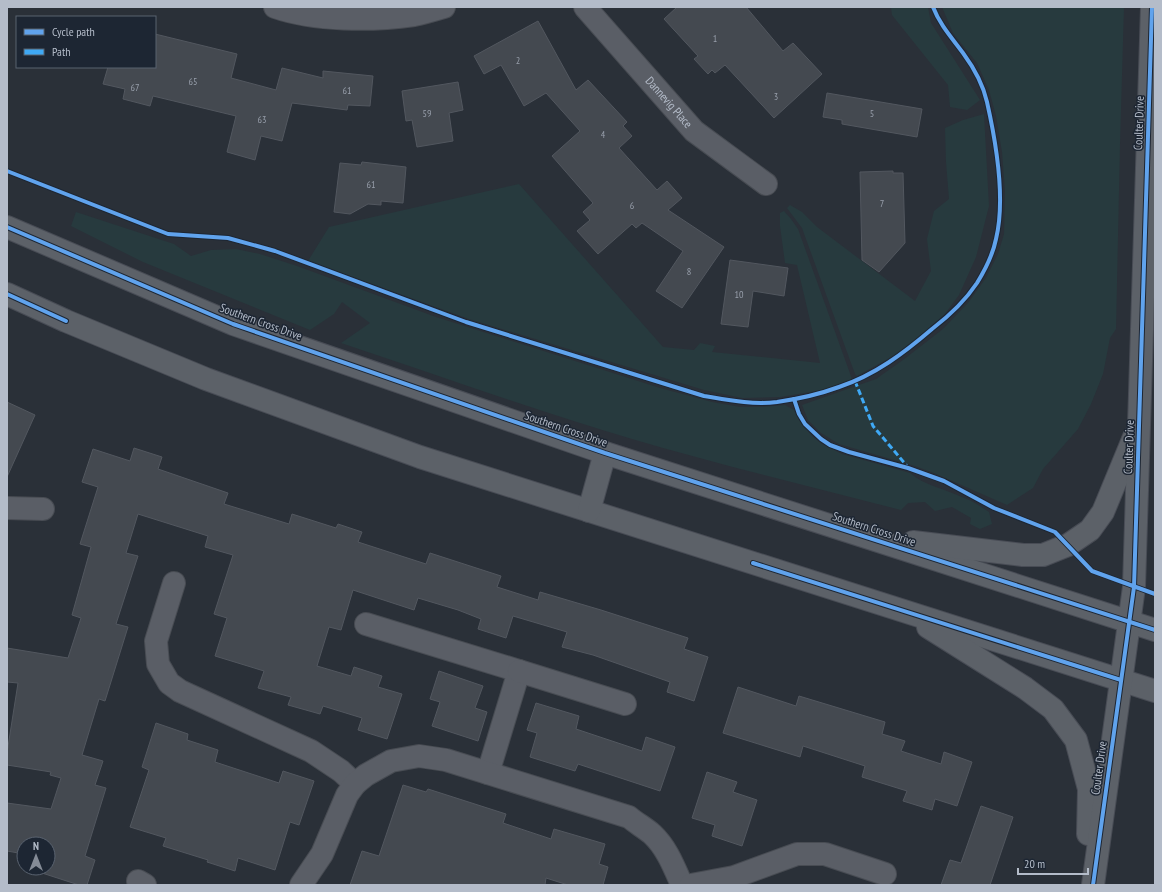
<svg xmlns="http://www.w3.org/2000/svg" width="1162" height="892" viewBox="0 0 1162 892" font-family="'PT Sans Narrow',sans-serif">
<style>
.green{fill:#273a3e}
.building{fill:#444950;stroke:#52575f}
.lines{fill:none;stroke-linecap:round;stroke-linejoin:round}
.minor-casing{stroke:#484c53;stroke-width:24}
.major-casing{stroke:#484c55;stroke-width:24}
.minor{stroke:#5a5e66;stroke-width:22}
.major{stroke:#5c6168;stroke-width:22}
.quiet{stroke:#3fa9f5;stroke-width:3;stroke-dasharray:6 3;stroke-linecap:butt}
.cycleway-casing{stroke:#1d2633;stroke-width:6}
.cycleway{stroke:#60a3ed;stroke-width:4}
.labels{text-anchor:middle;stroke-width:3;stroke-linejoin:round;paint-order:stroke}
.number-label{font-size:10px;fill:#989fab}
.street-label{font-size:12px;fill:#b4bcc9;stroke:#1d2633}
</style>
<rect width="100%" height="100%" fill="#2a3038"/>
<g class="green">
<polygon points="891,7 928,7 931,23 980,100 967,110 950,107 948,85 892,15"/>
<polygon points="942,7 1124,7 1120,144 1116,329 1110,338 1103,374 1091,404 1078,429 1043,469 1033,488 1007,505 934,473 915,466 839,444 821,433 808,420 802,405 876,379 903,360 943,329 968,303 986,278 998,254 1004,234 1005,191 1002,152 996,116 989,90 977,63 953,33"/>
<polygon points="984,114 989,206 976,257 959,295 944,315 917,339 895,355 857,376 855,374 802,228 787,208 790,205 802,212 817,227 915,301 931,271 927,239 934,211 949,199 946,162 945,128 963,120"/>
<polygon points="519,184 663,347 694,350 700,343 715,346 712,352 820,363 797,265 785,263 780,226 780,213 784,211 791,219 798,229 852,379 822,390 780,397 742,398 704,390 469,319 308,261 329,227"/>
<path d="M76,212L174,244L191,256L211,250L236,249L260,254L297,266L436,317L660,388L712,402L740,407H762L785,405L794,410L799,420L812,436L822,444L842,454L910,473C925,486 946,489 964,498C973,501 981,507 989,512L992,524L980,529L970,524L971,518L952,507L935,511L925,502L908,503L901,510C811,487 721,465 632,439C534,410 438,375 341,343L370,323L342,302L334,314L310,330L143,262L71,226Z"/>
</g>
<g class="building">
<polygon points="677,7 746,7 783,51 793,43 822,74 774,118 725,65 715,73 712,70 708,74 694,59 698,56 664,19"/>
<polygon points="538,21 576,90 588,80 627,122 623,126 632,136 619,148 657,190 667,181 682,198 668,210 724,247 682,308 656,291 683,251 642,223 636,228 632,224 598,254 577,231 590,220 583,212 593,203 552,156 580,131 546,93 524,106 501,65 484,74 474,56"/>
<polygon points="155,34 237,54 231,78 276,90 282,68 323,78 323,71 373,76 370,106 348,105 347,110 292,103 282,141 261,136 255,160 227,152 236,116 153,96 150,106 123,99 125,89 103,84 108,67 155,67"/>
<polygon points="458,82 463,110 449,113 453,141 417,147 412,120 406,121 402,91"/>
<polygon points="827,93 922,109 917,137 842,124 842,120 823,117"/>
<polygon points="362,162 406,167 403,203 381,201 381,205 368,204 350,214 334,212 340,163 361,165"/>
<polygon points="893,171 893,173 903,173 905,243 879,272 862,260 860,172"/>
<polygon points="730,260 788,268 784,296 753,291 748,327 721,324"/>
<polygon points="7,402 35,415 7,477"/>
<polygon points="134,448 162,457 158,469 228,493 224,504 289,524 292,514 336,528 338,524 362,532 358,542 426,564 430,553 501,576 497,587 538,600 540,592 601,610 688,638 684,649 708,657 694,701 667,692 670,682 593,655 562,647 567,632 513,616 506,638 478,629 481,619 458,610 418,598 414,610 353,590 341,630 329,627 317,666 351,676 354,667 382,676 378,687 402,694 387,739 358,730 362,718 323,706 320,714 288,705 291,697 258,688 264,671 215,656 227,618 214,614 233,555 205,547 208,536 138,514 126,553 138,556 116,624 128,627 105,701 99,699 82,755 103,761 95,785 106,788 85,856 95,860 87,885 79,885 42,873 44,868 48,868 48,844 24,844 24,854 7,851 7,803 51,809 61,778 50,775 51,772 7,765 7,753 18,683 7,682 7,648 68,658 81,618 72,615 91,547 80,544 98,487 82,482 93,449 130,461"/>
<polygon points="439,671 483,686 475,708 487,712 478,741 432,726 440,702 430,699"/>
<polygon points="738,687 796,706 799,696 885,722 882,734 905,741 901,751 941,764 944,752 972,762 957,806 935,799 932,810 903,801 907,791 862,777 865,766 803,746 800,757 723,733"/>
<polygon points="536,703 579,716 576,729 642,751 646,737 675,747 660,791 578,764 575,771 530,757 537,733 527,730"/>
<polygon points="156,723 188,734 187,740 218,750 215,762 279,783 283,771 314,781 299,825 290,822 275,870 238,858 235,871 207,862 208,860 163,846 166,838 130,827 149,770 142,767"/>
<polygon points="707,772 737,782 733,792 757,800 742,846 712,836 715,825 692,818"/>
<polygon points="403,785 426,792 428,789 506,814 503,823 551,839 554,829 605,844 599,864 608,867 603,885 568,885 546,878 545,885 350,885 362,851 379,856"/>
<polygon points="981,806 1013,817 990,885 941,885 950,860 961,863"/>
</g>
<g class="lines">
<g class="minor-casing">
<g id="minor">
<path d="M275,7C315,21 372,21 414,15C424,13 434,10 444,7"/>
<path id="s1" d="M585,7L694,131L766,184"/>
<polyline points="7,508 43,509"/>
<polyline points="174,583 156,641 158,664 169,683 180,691 311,751 341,771 355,784"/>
<polyline points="366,624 519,671 488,773"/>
<polyline points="519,671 625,704"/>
<polyline points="138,881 145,885"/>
<path d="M301,885L322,854L347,795L355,784L366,775L391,761L419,756L446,760L629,817C636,823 645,828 652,834C667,848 674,867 682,885"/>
<polyline points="691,885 734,877 797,854 825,854 885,874"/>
</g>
</g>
<g class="major-casing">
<g id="major">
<polyline points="7,227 233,324 605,453 1155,630"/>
<polyline points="7,294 66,321 206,379 420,457 1155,691"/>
<polyline points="589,511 605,453"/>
<polyline points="913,542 1023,555 1043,555 1068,545 1090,530 1103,512 1134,437"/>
<polyline points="928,627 1025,688 1053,709 1076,740 1089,789 1088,834"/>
<polyline points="1093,885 1134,587 1152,7"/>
</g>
</g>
<use href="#minor" class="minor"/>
<use href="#major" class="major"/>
<polyline class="quiet" points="855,381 873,426 907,466"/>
<g class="cycleway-casing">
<g id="cycleway">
<path d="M7,171L168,234L228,238L275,251L466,322L704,396C728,400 752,405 777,402C798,399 820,394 839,387C875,375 904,353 932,329C949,316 965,301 977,283C985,270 993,254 996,239C1006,198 996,142 987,102C983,84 974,68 963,53C952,38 940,25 933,7"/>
<polyline points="7,227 233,324 605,453 1155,630"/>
<polyline points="7,294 66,321"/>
<polyline points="794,399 799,414 805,424 821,439 830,445 849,452 908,468 944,481 994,508 1055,532 1092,571 1155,594"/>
<polyline points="753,563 1121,680"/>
<polyline points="1093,885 1134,587 1152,7"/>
</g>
</g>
<use href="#cycleway" class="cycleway"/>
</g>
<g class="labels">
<g class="number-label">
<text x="715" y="42">1</text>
<text x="518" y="64">2</text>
<text x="193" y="85">65</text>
<text x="135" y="91">67</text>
<text x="347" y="94">61</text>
<text x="776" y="100">3</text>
<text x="427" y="117">59</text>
<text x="872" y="117">5</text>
<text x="262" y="123">63</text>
<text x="603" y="138">4</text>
<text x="371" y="188">61</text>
<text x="882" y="207">7</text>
<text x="632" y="209">6</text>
<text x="689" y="275">8</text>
<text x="739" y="298">10</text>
</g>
<g class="street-label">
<text dy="4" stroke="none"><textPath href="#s1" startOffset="127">Dannevig Place</textPath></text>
<text transform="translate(1139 123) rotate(-88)" y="4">Coulter Drive</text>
<text transform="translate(261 322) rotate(20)" y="4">Southern Cross Drive</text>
<text transform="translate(566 429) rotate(19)" y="4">Southern Cross Drive</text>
<text transform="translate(1129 447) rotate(-88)" y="4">Coulter Drive</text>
<text transform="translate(874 529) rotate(18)" y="4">Southern Cross Drive</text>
<text transform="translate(1099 768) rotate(-82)" y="4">Coulter Drive</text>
</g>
</g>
<rect width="1162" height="892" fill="none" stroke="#b4bcc9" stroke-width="16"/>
<rect x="16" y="16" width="140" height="52" fill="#1d2633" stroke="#59626f"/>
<rect x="24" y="29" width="20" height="6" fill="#60a3ed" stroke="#59626f"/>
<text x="52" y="36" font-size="12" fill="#b4bcc9">Cycle path</text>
<rect x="24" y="49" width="20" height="6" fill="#3fa9f5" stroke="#59626f"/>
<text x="52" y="56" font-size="12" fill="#b4bcc9">Path</text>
<g transform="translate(36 856)"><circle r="19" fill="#1d2633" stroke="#59626f"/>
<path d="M0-3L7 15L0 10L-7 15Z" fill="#848b96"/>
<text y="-6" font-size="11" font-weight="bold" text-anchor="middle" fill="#b4bcc9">N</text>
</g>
<path d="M1018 868v6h70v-6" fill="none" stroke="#b4bcc9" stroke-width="2"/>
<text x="1024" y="868" font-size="12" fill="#b4bcc9" stroke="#1d2633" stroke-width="3" paint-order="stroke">20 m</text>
</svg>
